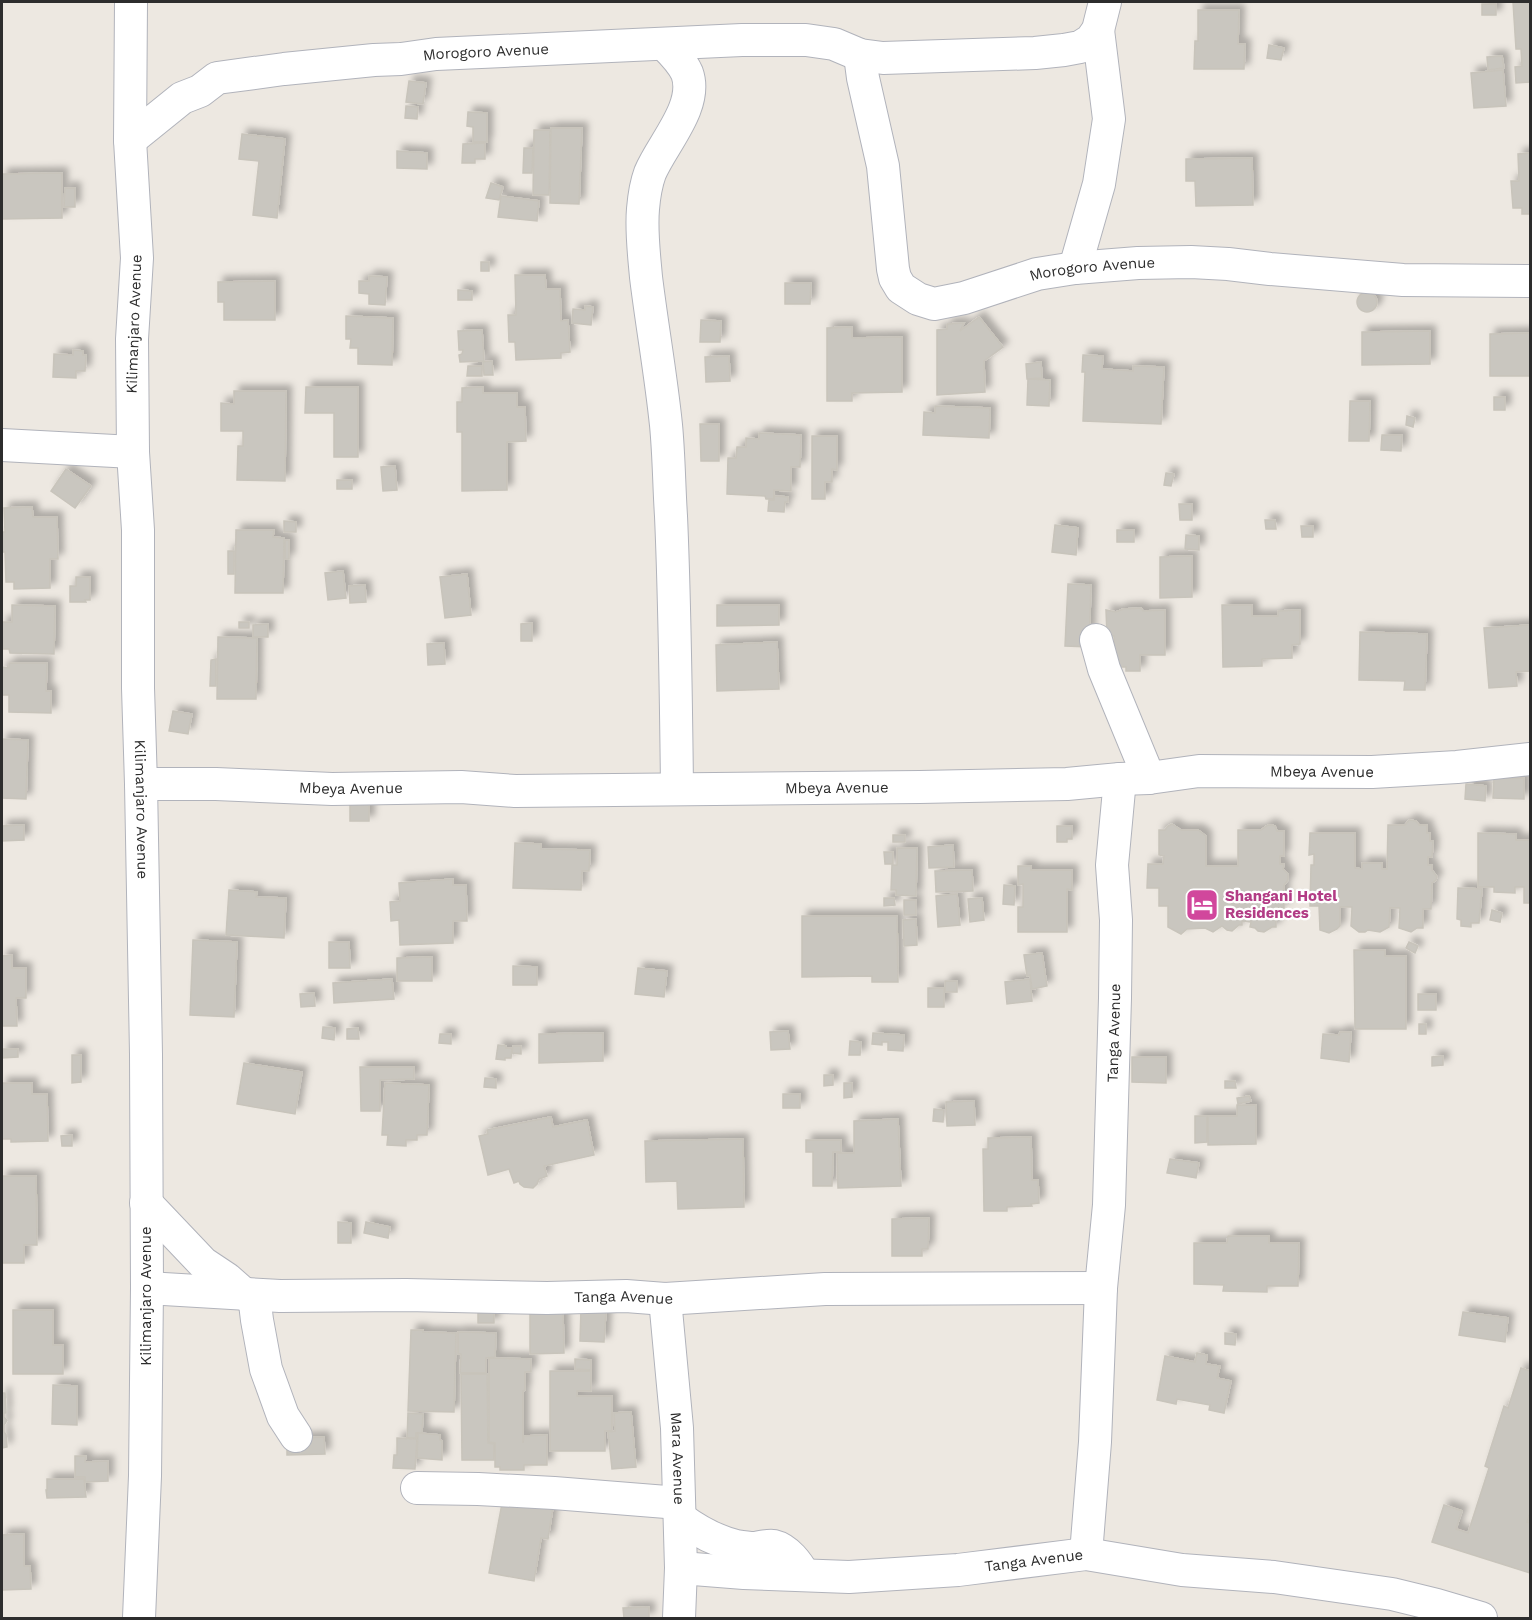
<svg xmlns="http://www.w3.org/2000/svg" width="1532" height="1620" viewBox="0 0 1532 1620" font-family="'Work Sans',sans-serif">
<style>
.building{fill:#c9c6bf;stroke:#c8c4bb;stroke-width:1.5;filter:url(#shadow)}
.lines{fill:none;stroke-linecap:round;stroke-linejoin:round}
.minor-casing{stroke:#b1b3bb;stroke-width:34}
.minor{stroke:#fff;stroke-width:32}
.labels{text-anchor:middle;stroke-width:4.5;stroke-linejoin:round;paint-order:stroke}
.street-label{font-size:15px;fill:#2d2d2d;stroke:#fff}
.hotel-label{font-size:15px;font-weight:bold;fill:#b23c85;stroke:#fff;text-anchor:start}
</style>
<defs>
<filter id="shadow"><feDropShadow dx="5.5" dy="-5.5" stdDeviation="3" flood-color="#0004"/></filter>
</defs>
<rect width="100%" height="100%" fill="#ede8e1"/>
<g class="building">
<polygon points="1513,2 1530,3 1530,82 1516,83 1515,67 1522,66 1521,49 1516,49"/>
<rect x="1482" y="4" width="14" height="11"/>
<polygon points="1198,10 1239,10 1238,44 1245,44 1244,69 1194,69 1195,41 1198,41"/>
<polygon points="1269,45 1284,48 1281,60 1267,58"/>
<polygon points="1502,56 1504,68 1488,70 1487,57"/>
<polygon points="1503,70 1506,106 1474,108 1471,73"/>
<polygon points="409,81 426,83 423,104 406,102"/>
<polygon points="406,106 418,107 417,119 405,118"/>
<polygon points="468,112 487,113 487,142 473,142 473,127 467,126"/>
<polygon points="551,128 582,128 579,204 550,203"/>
<polygon points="534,130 550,130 549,195 533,195"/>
<polygon points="242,134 285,139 277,218 253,215 259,161 239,159"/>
<polygon points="485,143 485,159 475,159 475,163 462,163 463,144"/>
<polygon points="524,148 533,148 532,173 523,173"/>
<polygon points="397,151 427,153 427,169 397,168"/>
<polygon points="1530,153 1530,214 1522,214 1522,208 1513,208 1511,181 1519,181 1518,154"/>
<polygon points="1252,158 1253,205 1196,206 1195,181 1186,181 1186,159"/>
<polygon points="62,173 62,218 2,219 2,174"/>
<polygon points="491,183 503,187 499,200 486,198"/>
<polygon points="65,188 75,188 75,207 64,207"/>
<polygon points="501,196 539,201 537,221 498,217"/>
<rect x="481" y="262" width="8" height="9"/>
<polygon points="515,275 545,275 546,289 560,289 561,321 568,320 570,352 561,353 561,358 516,360 515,342 509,342 508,315 516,315"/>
<polygon points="369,276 387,277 385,305 369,304 369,294 359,293 359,281 369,281"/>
<polygon points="275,281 275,320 224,320 224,302 218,302 218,282"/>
<polygon points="785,283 811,283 810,304 785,304"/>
<polygon points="458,290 472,291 472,300 458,300"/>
<circle cx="1367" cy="302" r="10"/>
<polygon points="585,306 593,307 591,325 572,323 573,309 585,310"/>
<polygon points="346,316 393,318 392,365 358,364 358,348 350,348 351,339 346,339"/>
<polygon points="979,317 1003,347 984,361 985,392 937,395 937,330 947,329 947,324 964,323 960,331"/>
<polygon points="701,320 721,321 720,342 700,342"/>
<polygon points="852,327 852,338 902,337 902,392 852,393 852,401 827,401 827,328"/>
<polygon points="482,330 484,361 460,362 459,355 462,354 463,350 459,350 458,331"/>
<polygon points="1430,331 1430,364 1362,365 1362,332"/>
<polygon points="1530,333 1530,376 1490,376 1490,334"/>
<polygon points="73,350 83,351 83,355 86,355 85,371 76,371 76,378 53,377 54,354 73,355"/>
<polygon points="1083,355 1103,356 1102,369 1133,371 1133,366 1164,367 1161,424 1083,421 1085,372 1082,372"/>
<polygon points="729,356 730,381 706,382 705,357"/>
<polygon points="492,361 493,375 484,375 483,362"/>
<polygon points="1041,362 1042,378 1027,379 1026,364"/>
<polygon points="468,366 482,366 482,376 467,376"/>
<polygon points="1028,379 1050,380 1049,406 1027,405"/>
<polygon points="306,387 358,387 358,457 334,457 334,413 305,413"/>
<polygon points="483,387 483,393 517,393 517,407 525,407 526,441 507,442 507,490 462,491 462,432 457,432 457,402 462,402 462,388"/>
<polygon points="234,391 286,391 285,481 237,480 238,446 243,446 243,431 221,431 221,403 234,404"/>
<rect x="1494" y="397" width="11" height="13"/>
<polygon points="1350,401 1370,401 1369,441 1349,441"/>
<polygon points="935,406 990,408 989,438 923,435 924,412 935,413"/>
<polygon points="1407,416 1415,418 1413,427 1406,425"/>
<polygon points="700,424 719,424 719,461 701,461"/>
<polygon points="759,433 801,435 800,467 791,467 791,491 774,490 774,499 766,499 765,496 727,494 728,458 736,458 737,447 746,447 746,438 759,439"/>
<polygon points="1382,435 1402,435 1401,451 1381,450"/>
<polygon points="812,436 837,436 837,470 832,469 832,482 825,482 825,499 812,499"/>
<polygon points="395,466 397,490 383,491 381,467"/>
<polygon points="66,469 91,486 75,508 51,491"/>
<polygon points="1166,473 1174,474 1171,486 1164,485"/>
<rect x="337" y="480" width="15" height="9"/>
<polygon points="774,496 788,497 788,502 785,502 784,512 768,511 769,500 774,500"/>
<polygon points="1179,504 1192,504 1192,520 1180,520"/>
<polygon points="32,507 33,517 57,517 58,559 50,559 50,588 14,589 14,582 6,582 5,552 2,552 2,532 5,532 4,508"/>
<polygon points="1265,520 1275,520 1276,529 1266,529"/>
<polygon points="284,521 296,522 296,532 284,532"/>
<polygon points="1055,525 1078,528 1076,555 1052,552"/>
<polygon points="1301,526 1313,526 1313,537 1302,537"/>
<polygon points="236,530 274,530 273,537 284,538 283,593 235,593"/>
<rect x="1117" y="530" width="17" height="12"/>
<polygon points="1186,535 1199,536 1199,550 1185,549"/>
<rect x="285" y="540" width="4" height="19"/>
<rect x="228" y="551" width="6" height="23"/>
<polygon points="1192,556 1192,597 1160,598 1160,557"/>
<polygon points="343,571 346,598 328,600 325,573"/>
<polygon points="467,574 471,615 445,618 440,577"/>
<polygon points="76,577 90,577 90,600 85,600 86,602 70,602 70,586 76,586"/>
<polygon points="1068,584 1091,585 1089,647 1065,646"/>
<polygon points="365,585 366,602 350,603 349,586"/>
<polygon points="12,605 55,606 54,654 10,653 9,649 3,649 2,622 12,622"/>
<polygon points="717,605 779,605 779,625 717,626"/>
<polygon points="1222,605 1252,605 1252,616 1278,616 1278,611 1300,610 1300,644 1292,645 1292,658 1262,659 1262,666 1223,667"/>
<polygon points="1141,608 1143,611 1165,610 1165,655 1140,655 1140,671 1126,671 1126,667 1114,667 1114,636 1107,636 1106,610 1116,612 1123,609"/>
<rect x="239" y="622" width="10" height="6"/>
<polygon points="532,623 532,641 521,641 521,624"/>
<polygon points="268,624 268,637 253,637 253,625"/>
<polygon points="1530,625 1530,671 1516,672 1517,686 1489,688 1484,628"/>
<polygon points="1360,632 1427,634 1425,690 1404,690 1405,681 1359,680"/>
<polygon points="218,637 257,638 256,699 217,699"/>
<polygon points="777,642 779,689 717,691 716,645"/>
<polygon points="444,643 445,664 428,665 427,644"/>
<polygon points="216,659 216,686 210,686 211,660"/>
<polygon points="9,663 47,663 46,691 51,691 51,713 9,712 9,695 2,695 2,667 9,668"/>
<polygon points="173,711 192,714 188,734 169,731"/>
<polygon points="2,739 28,740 26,799 2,798"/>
<polygon points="1494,778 1524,778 1524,799 1493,798"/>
<polygon points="1466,784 1486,786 1485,801 1465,799"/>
<rect x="350" y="805" width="19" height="16"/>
<polygon points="1409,820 1416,821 1419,825 1427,825 1427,833 1430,833 1430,841 1433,841 1432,857 1428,857 1428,865 1432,865 1432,870 1437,877 1436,880 1432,883 1431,909 1423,909 1423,928 1417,928 1411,932 1399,928 1400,908 1390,908 1389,927 1380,932 1368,930 1365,932 1359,932 1351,926 1352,907 1340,907 1340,926 1337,929 1329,933 1320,930 1319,906 1310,906 1311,865 1314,865 1314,854 1309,855 1310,833 1355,833 1355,868 1362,869 1362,863 1382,863 1382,869 1387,869 1388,825 1405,825"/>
<polygon points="1172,824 1181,830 1198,830 1206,836 1206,866 1238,866 1238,830 1261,830 1268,825 1272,825 1275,826 1277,831 1284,831 1284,856 1280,856 1280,864 1284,864 1283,869 1288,874 1288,880 1284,885 1284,908 1276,908 1276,927 1272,927 1264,932 1258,931 1255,928 1250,927 1251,922 1242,921 1242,925 1239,925 1232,931 1227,930 1222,926 1213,932 1205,928 1187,929 1181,934 1168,927 1168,906 1159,906 1159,888 1147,888 1148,864 1163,864 1164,856 1159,855 1159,830 1165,830 1168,826"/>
<polygon points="24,825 24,840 2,841 2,826"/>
<polygon points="1057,826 1072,826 1072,839 1067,839 1067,842 1057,842"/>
<polygon points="1478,833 1516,834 1516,840 1530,840 1530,903 1524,903 1524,887 1515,887 1515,893 1494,892 1494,887 1478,887"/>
<rect x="893" y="835" width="12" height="7"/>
<polygon points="515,843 541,844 541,849 590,850 589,871 582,871 581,890 513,888"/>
<polygon points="953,845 954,867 929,868 928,847"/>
<polygon points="897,848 917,848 916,896 896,895 896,890 891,890 892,865 897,865"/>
<polygon points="884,852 893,852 893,864 885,864"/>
<polygon points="1018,866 1031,866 1031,870 1072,870 1072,890 1067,889 1067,932 1018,932 1018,907 1023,907 1023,884 1018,885"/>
<polygon points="972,870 973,891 936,892 935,871"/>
<polygon points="453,879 453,885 466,885 467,921 453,921 453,943 400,945 399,920 391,921 390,902 400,901 399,883"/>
<polygon points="1004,885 1015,886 1014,905 1003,904"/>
<polygon points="1458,888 1482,889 1479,923 1471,923 1471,927 1461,926 1461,920 1457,919"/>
<polygon points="229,890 257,892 256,897 286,898 284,938 226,935"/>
<polygon points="957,894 960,925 938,927 936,896"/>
<polygon points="884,898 894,898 895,905 884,906"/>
<polygon points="982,898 984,920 970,922 968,899"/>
<rect x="904" y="900" width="12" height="15"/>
<polygon points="1492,910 1502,913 1500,922 1490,920"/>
<polygon points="802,916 897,916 898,982 872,982 872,976 802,977"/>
<polygon points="916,919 917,945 904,946 903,920"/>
<polygon points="193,940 237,942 234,1017 190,1015"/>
<polygon points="329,942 349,942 350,968 329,968"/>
<polygon points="1409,942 1418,946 1415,953 1406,948"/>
<polygon points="1354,950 1385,950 1385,956 1406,956 1406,1029 1355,1029"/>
<polygon points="1042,953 1047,986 1032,989 1030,975 1027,976 1024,955"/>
<polygon points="12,955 12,968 26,968 26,998 16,998 17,1026 2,1026 2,956"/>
<polygon points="432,957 432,981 397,981 397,958"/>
<polygon points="513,966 537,967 537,985 513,985"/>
<polygon points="638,968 667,971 664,997 635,994"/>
<polygon points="392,979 394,999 334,1003 333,983"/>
<polygon points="1030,979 1032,1001 1007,1004 1005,982"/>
<rect x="945" y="981" width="12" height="11"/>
<rect x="928" y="988" width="16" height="19"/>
<polygon points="314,993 315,1006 301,1007 300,994"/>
<rect x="1418" y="994" width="18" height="16"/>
<rect x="1419" y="1024" width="7" height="10"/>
<polygon points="323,1027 335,1028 334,1040 322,1038"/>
<polygon points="358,1028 359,1039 347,1039 347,1029"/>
<polygon points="788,1031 790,1049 771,1050 770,1032"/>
<polygon points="1340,1032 1351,1032 1349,1062 1321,1058 1323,1034 1339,1035"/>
<polygon points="603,1033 603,1061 539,1063 539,1034"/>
<polygon points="873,1033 904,1035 903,1051 888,1050 888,1042 882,1042 882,1045 872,1044"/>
<polygon points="440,1034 451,1034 451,1044 439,1043"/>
<polygon points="850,1041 861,1042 860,1055 849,1055"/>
<polygon points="498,1045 506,1046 506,1048 512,1048 511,1058 505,1058 505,1060 496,1059"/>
<polygon points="513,1046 521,1046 521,1054 512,1053"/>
<polygon points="2,1049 18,1049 18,1057 2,1058"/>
<polygon points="72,1055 81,1055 81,1082 72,1083"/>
<polygon points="1443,1056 1443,1065 1432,1066 1432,1057"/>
<polygon points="1132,1057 1166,1057 1166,1083 1132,1082"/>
<polygon points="244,1063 302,1072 295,1114 237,1104"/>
<polygon points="360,1067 414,1067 414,1079 380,1080 380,1111 361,1111"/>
<polygon points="824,1075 833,1075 833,1085 824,1086"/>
<polygon points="485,1078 496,1079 496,1088 484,1087"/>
<polygon points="1225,1081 1235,1081 1236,1088 1225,1088"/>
<polygon points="2,1083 32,1083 32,1094 47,1094 48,1141 11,1142 11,1139 2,1139"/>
<polygon points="385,1083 429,1085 427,1135 417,1135 417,1140 406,1140 406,1146 387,1145 388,1135 382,1135"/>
<polygon points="844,1083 852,1083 852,1097 844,1098"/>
<rect x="783" y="1094" width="17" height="14"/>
<polygon points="1249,1096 1251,1101 1238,1104 1237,1098"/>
<polygon points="974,1101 975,1125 947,1126 946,1102"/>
<polygon points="1237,1105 1256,1105 1256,1144 1208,1145 1208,1116 1237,1116"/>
<polygon points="934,1109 944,1110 943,1122 933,1121"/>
<polygon points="1195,1116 1207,1116 1207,1142 1195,1143"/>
<polygon points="551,1117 553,1127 587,1120 594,1155 544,1166 547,1176 539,1179 537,1184 533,1188 524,1187 520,1184 519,1181 514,1183 509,1169 488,1175 479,1136 488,1134 487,1130"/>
<polygon points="898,1119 901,1186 838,1188 837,1153 854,1153 854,1121"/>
<polygon points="72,1135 72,1146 62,1146 61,1136"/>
<polygon points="1031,1137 1032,1180 1038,1180 1039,1203 1031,1204 1032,1206 1007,1207 1007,1211 984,1211 983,1149 988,1149 988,1138"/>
<polygon points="743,1139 744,1207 678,1209 677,1181 646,1182 645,1141"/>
<polygon points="806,1140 841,1140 841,1152 833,1152 832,1186 813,1186 813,1152 806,1152"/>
<polygon points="1170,1159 1199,1163 1196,1178 1167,1173"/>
<polygon points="2,1176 36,1176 37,1245 24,1245 24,1263 2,1263"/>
<polygon points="929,1218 928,1249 922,1249 922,1256 892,1256 892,1219"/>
<polygon points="338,1222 351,1223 351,1243 338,1243"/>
<polygon points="366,1222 390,1227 388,1238 364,1233"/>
<polygon points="1228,1236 1269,1236 1269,1243 1299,1243 1298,1286 1267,1286 1267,1292 1223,1291 1224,1285 1194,1284 1194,1243 1227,1243"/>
<polygon points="581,1309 606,1310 604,1342 580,1341"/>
<polygon points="13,1310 53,1310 53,1345 63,1345 63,1374 13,1374"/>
<polygon points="494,1312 494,1323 478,1323 478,1313"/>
<polygon points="1463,1312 1508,1318 1505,1342 1459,1335"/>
<polygon points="563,1313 564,1353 530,1354 530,1314"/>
<polygon points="411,1330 423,1330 423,1332 456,1333 454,1412 408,1411"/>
<polygon points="458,1332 496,1333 495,1357 486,1358 486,1373 460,1373 461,1354 458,1354"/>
<polygon points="1225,1333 1236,1334 1235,1345 1225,1344"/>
<polygon points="1197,1353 1207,1355 1206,1364 1220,1366 1217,1378 1231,1381 1224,1413 1209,1410 1210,1405 1177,1399 1176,1404 1157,1400 1165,1356 1195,1362"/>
<polygon points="489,1358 531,1359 531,1372 525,1372 525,1390 523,1391 523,1443 524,1436 547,1435 547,1465 524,1465 524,1470 500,1470 500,1467 495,1467 495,1443 489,1442"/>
<polygon points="575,1359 591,1360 591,1370 575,1369"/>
<polygon points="1521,1368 1530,1371 1530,1512 1527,1522 1530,1523 1530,1573 1432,1542 1444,1505 1462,1511 1456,1529 1468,1533 1489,1468 1485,1466 1504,1406 1508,1408"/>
<polygon points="550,1371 591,1371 591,1391 577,1391 577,1396 612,1396 612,1431 605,1431 605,1451 550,1451"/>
<polygon points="461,1374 487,1374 488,1443 494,1444 494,1460 462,1460"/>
<polygon points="53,1385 77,1386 77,1425 52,1424"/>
<polygon points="2,1393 5,1393 6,1413 4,1413 4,1417 7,1420 4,1425 4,1432 6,1434 7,1447 2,1448"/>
<polygon points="631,1412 636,1467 612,1469 608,1432 615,1431 614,1413"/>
<polygon points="408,1413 423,1414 422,1433 416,1433 416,1438 407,1438"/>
<polygon points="418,1433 440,1435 440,1440 442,1441 442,1460 417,1458"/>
<polygon points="287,1437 302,1438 324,1437 325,1454 287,1455"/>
<polygon points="397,1438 417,1439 415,1469 393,1468 394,1455 397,1455"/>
<polygon points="75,1456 86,1456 85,1462 108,1461 108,1481 85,1482 85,1477 75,1477"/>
<polygon points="47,1479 84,1479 86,1497 47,1498 46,1490 47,1490"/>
<polygon points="503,1498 553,1507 548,1539 541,1538 534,1581 489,1573"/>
<polygon points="24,1534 24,1566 30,1566 31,1589 2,1590 2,1535"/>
<polygon points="649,1607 649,1618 624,1618 623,1608"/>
</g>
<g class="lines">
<g class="minor-casing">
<g id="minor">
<path id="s1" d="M131,2L130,140L137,258L132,339L133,452L138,530V688L141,784L146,1054L147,1288L145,1476L139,1618"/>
<path d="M665,45C673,53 682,62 687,73C699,106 662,144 650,173C646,184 644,197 643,209C641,231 644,254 646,277C652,326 661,376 666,425C669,456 669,486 671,516C675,607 676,698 677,789"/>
<path id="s2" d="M860,55L863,78L883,166L893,269L895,278L901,288L918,299L934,304L964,298L1037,274L1075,268L1138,263L1191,262L1228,264L1270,269L1403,280L1530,281"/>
<path id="s3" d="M130,140L182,98L200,91L217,78L284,69L374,60L401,59L436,54L742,40H806L834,44L860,55L883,58L1035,53L1064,50L1080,47L1091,40L1098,30L1105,2"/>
<polyline points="1075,268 1099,184 1109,119 1098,30"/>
<polyline points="2,445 133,452"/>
<polyline points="1096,640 1104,669 1149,778"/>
<path id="s4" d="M141,784H216L332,789L461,787L515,791L920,787L1067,784L1120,779L1149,778L1199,771L1372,772L1457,767L1530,759"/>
<polyline points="146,1203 203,1263 227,1279 244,1294"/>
<path id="s5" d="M147,1288L280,1296L406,1295L547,1298L626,1296L665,1299L825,1289L1101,1288"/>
<polyline points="254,1295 257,1320 266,1369 283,1416 296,1436"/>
<path id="s6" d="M665,1299L677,1428L681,1568L679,1618"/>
<polyline points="417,1488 478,1489 554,1493 679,1503"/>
<path d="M680,1518C696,1530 716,1541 736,1546C742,1547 749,1548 755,1548C761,1547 768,1545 774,1546C787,1549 798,1564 804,1575"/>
<path id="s7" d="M1086,1554L1095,1442L1101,1288L1109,1205L1115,998L1116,920L1112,865L1120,779"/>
<path id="s8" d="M681,1568L744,1573L849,1577L958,1570L1086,1554L1182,1570L1274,1577L1392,1594L1437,1605L1481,1618"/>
</g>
</g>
<use href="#minor" class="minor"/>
</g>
<defs>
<g id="hotel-square" transform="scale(1.725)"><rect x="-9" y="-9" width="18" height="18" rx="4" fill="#d1479c" stroke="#fff"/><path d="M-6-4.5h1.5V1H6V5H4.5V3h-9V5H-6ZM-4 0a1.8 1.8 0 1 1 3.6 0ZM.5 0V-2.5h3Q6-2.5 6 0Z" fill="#fff"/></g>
</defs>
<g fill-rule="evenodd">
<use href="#hotel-square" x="1202" y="905"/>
</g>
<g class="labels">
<g class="street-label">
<text dy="5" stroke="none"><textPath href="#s3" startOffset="378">Morogoro Avenue</textPath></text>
<text dy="5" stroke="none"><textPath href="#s2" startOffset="438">Morogoro Avenue</textPath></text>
<text transform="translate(134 324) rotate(-88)" y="5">Kilimanjaro Avenue</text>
<text dy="5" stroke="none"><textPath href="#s4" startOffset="1182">Mbeya Avenue</textPath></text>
<text dy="5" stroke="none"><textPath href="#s4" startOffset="210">Mbeya Avenue</textPath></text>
<text dy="5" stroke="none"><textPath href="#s4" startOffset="696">Mbeya Avenue</textPath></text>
<text dy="5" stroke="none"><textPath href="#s1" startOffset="808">Kilimanjaro Avenue</textPath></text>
<text dy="5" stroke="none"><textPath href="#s7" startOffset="522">Tanga Avenue</textPath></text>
<text transform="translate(146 1296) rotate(-90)" y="5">Kilimanjaro Avenue</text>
<text dy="5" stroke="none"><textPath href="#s5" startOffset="477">Tanga Avenue</textPath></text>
<text dy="5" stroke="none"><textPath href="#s6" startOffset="160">Mara Avenue</textPath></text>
<text dy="5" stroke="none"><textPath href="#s8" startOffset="354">Tanga Avenue</textPath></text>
</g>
<g class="hotel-label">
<text x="1225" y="901">Shangani Hotel<tspan x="1225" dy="17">Residences</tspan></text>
</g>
</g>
<rect width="1532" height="1620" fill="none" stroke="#2d2d2d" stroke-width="6"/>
</svg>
